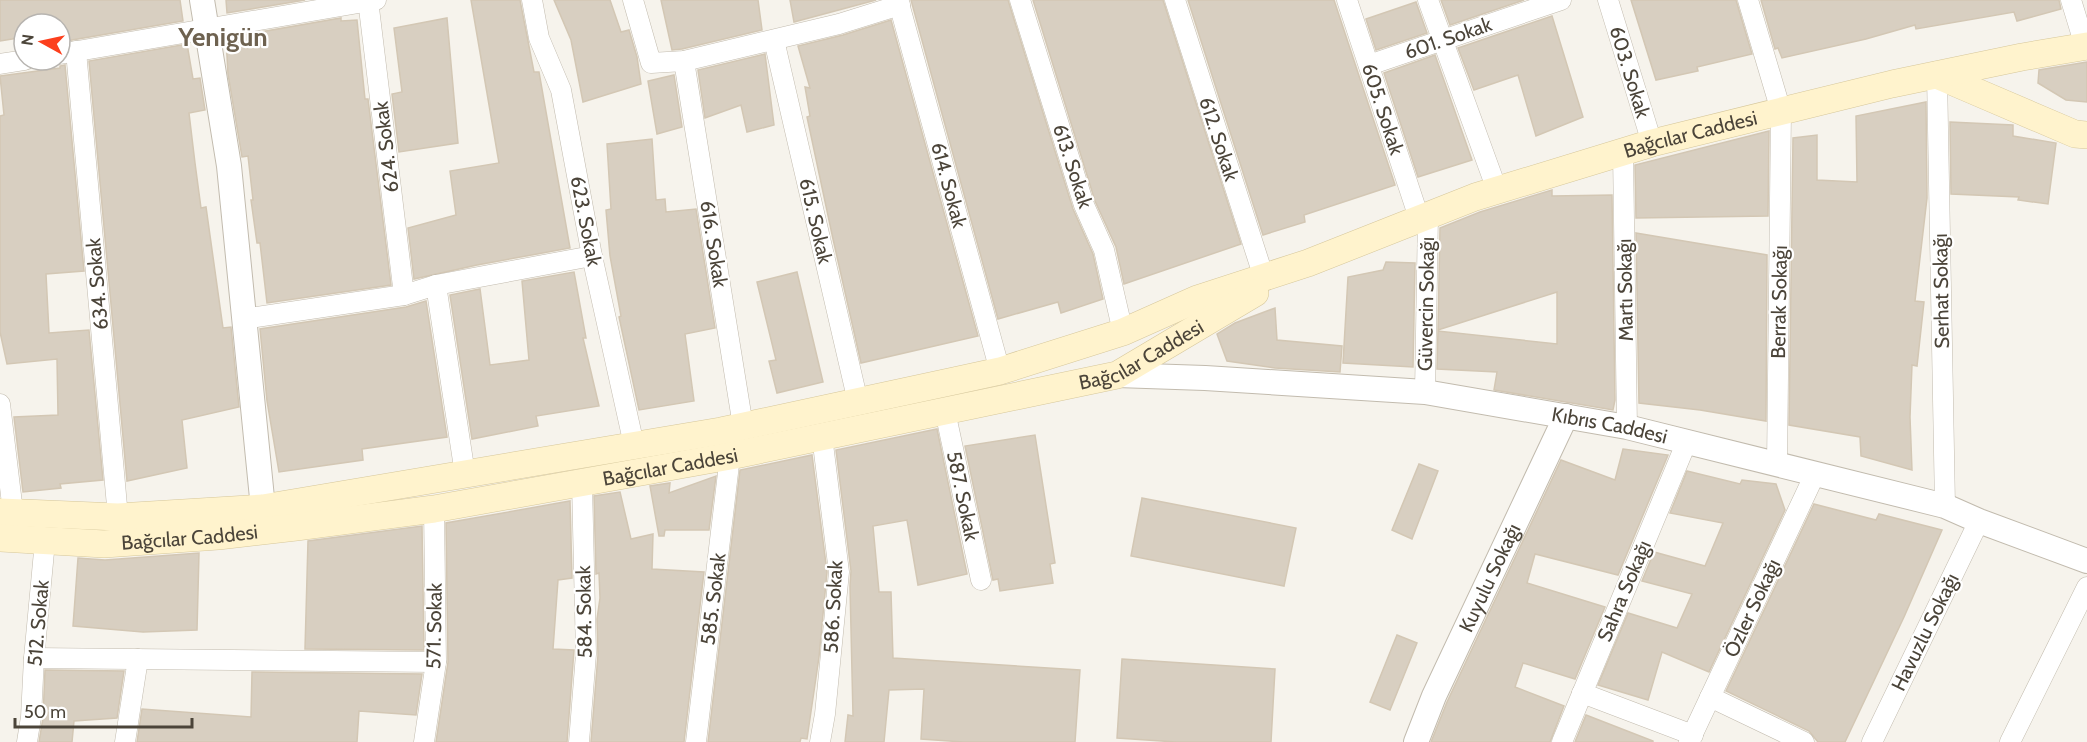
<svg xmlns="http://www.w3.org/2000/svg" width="2087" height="742" viewBox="0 0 2087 742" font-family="Cabin,sans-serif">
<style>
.building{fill:#d8cfc1;stroke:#d3c7b4;stroke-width:1.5}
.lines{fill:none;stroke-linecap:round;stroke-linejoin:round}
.minor-casing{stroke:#c2bbae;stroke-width:21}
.tertiary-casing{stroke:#c2bbae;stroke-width:26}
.secondary-casing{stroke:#d6c79b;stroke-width:28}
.minor{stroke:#fff;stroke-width:20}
.tertiary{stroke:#fff;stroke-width:24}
.secondary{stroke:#fff3cd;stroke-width:27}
.labels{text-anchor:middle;stroke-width:4.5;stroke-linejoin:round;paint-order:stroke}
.street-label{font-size:20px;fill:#4b4439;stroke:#fff}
.district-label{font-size:26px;font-weight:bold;fill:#6e6250;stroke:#fff}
</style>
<rect width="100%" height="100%" fill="#f6f3ec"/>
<g class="building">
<polygon points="0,0 180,0 183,21 60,42 60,24 24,24 24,37 0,41"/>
<polygon points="226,0 305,0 227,13"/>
<polygon points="471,0 520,0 534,72 539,72 570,248 477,265 414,279 408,228 456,215 450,171 499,163"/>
<polygon points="554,0 610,0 621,32 629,30 637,57 641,84 583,102 571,40"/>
<polygon points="661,0 758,0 762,30 682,49 672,50"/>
<polygon points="790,0 876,0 794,22"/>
<polygon points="911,0 1008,0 1073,209 1093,254 1103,299 1061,313 1058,302 998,319"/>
<polygon points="1033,0 1163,0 1241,244 1124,284 1116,247 1095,201"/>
<polygon points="1188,0 1334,0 1395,185 1304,215 1305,222 1263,235"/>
<polygon points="1441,0 1524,0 1450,25"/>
<polygon points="1631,0 1736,0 1752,54 1697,67 1698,71 1656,80"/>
<polygon points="1761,0 2059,0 2061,9 2017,21 2014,12 1916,29 1915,25 1866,39 1782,58 1778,48 1775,49"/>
<polygon points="1416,2 1427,33 1376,50 1366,19"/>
<polygon points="1552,16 1583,117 1536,136 1518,75 1474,90 1458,48"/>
<polygon points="341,18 341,21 357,20 365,99 368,99 391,285 267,303 260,243 257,243 251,200 253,200 248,156 242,157 228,74 226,38"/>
<polygon points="447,18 458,143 399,152 392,94 402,92 394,28"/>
<polygon points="891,20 978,336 861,363 833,239 807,117 810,116 805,87 810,88 798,46 843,35"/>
<polygon points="187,44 193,79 200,78 205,110 189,113 195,163 201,208 206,207 223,328 231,327 239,407 182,420 187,468 127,481 89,61"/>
<polygon points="765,54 774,125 747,132 741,105 705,118 698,70"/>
<polygon points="1435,55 1472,160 1418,177 1384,73"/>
<polygon points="2087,62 2087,102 2066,100 2038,83 2039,70"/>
<polygon points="65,65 84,271 46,274 49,333 89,330 103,480 60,484 61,488 23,492 14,417 58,415 57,359 7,364 0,332 0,116 4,115 0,76 60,68 60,66"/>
<polygon points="674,75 682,127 657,134 648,81"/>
<polygon points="1926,102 1927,198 1915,301 1924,302 1917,366 1912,365 1910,417 1912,470 1861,456 1860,437 1789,425 1793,138 1817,135 1817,180 1857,182 1856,116"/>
<polygon points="1950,122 2013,125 2013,136 2056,143 2048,204 2018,200 2019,197 1951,194"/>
<polygon points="1769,131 1768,216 1636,218 1635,165"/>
<polygon points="652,139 656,200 665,199 666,212 696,209 715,328 685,334 694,401 639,410 619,317 621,316 610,256 606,210 611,209 607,144"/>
<polygon points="1552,190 1552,196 1612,195 1615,400 1613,410 1494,390 1497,372 1437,369 1438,331 1557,344 1557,292 1438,330 1440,228 1480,212"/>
<polygon points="1636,233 1767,255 1766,421 1700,410 1639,403"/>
<polygon points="1386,262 1415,263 1413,367 1343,363 1348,277 1383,270"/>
<polygon points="574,272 586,338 583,338 599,406 536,416 538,426 472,439 450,295 480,289 490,365 529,360 522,281"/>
<polygon points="797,272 823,382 777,393 769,361 776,360 757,282"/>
<polygon points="426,301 447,437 362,449 363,460 279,472 267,401 260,329 406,307"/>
<polygon points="1275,308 1277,340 1342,346 1340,372 1275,368 1227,361 1217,334 1235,323"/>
<polygon points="937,429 967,574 918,585 907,520 873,526 879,592 891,592 893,658 1080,670 1075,742 963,742 921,739 924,689 889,690 884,742 845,742 848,715 853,716 850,586 851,571 836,450"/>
<polygon points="1035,435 1055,563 1050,564 1053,583 1000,591 998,579 993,580 965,446"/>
<polygon points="1623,449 1668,455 1618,575 1535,554 1527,583 1605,607 1575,679 1523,663 1515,687 1564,706 1550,742 1431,742 1447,702 1561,460 1615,480"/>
<polygon points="812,455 827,572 819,657 807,739 801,738 800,742 708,742 740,470"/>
<polygon points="1419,464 1438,471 1412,539 1392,530"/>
<polygon points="1687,471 1740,484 1742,480 1776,484 1785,510 1709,672 1662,652 1648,700 1598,685 1628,613 1677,628 1692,594 1642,581 1654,552 1705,566 1723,523 1670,513"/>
<polygon points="716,476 709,530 665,530 664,536 659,536 650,486 670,483 669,493"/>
<polygon points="620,492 631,539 653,534 652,569 704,572 684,742 591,742 598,655 597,619 600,598 599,573 596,574 594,496"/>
<polygon points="1142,498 1296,528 1284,586 1131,556"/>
<polygon points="570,501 572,578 558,580 553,649 574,650 567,742 436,742 448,662 446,523"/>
<polygon points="1814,504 1876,520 1879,514 1942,530 1904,617 1845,742 1818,742 1809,731 1726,691"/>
<polygon points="422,526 424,650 305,649 308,541"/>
<polygon points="199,553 197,630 143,632 73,626 78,558 105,560"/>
<polygon points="1397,635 1417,643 1390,710 1370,702"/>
<polygon points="1122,659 1275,669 1271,742 1176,742 1117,738"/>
<polygon points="45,670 124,671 117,718 74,721 72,742 39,742 43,718"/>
<polygon points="252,672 422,674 416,715 359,711 357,742 137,742 142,709 251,717"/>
<polygon points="1586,715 1653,741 1653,742 1575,742"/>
</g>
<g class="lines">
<g class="minor-casing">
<g id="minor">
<polyline points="368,0 404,295"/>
<polyline points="532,0 539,38 561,90 592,256 634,445"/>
<polyline points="633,0 651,63 684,61 839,24 900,5"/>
<polyline points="898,0 1000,371"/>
<polyline points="1020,0 1084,205 1104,250 1123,332"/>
<polyline points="1175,0 1264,278"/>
<polyline points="1347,0 1419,218"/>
<polyline points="1428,0 1497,190"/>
<polyline points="1608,0 1652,143"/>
<polyline points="1748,0 1781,111 1777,465"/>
<polyline points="2071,0 2085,46"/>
<polyline points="774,40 858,402"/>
<polyline points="76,51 118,517"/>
<polyline points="60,54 376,0"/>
<polyline points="684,61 743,426"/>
<polyline points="0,64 25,60"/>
<polyline points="1369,65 1561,0"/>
<polyline points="1937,75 1945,506"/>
<polyline points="1623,152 1627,427"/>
<polyline points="436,285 465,474"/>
<polyline points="243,319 404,295 436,285 592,256"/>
<polyline points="1425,392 1428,215"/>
<polyline points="0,404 13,512"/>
<polyline points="945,411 981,580"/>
<polyline points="34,658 436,662"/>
<polyline points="1582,693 1693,735"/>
<polyline points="1710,697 1804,742"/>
<polyline points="27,742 31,717 34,658 45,541"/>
<polyline points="125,742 138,659"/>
<polyline points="424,742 436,662 434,509"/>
<polyline points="579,742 586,654 582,483"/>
<polyline points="696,742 730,456"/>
<polyline points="820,742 825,714 839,572 822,436"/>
<polyline points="1562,742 1687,441"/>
<polyline points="1689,742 1815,474"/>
<polyline points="1872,742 1979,521"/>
<polyline points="2010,742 2087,587"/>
</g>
</g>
<g class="tertiary-casing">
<g id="tertiary">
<polyline points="202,0 229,166 263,508"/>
<path id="s1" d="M1117,375L1205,378L1425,392L1627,427L1945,506L1979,521L2087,561"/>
<path id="s2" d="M1416,742L1434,696L1566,416"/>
</g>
</g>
<g class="secondary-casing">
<g id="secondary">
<polyline points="1937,75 2075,134 2087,135"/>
<path id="s3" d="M0,512L118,517L263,508L721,431L954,381L1000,371L1123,332L1197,299L1308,263L1475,197L1652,143L1892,84L2022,57L2087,46"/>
<path id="s4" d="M0,538L104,544L218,536L296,527L434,509L730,456L1117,375L1255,293"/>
</g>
</g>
<use href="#minor" class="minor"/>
<use href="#tertiary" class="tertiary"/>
<use href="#secondary" class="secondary"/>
</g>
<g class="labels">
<g class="street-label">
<text transform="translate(1448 38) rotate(-19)" y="7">601. Sokak</text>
<text transform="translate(1630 72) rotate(73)" y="7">603. Sokak</text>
<text transform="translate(1383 109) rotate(72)" y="7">605. Sokak</text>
<text dy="7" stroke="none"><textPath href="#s3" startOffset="1744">Bağcılar Caddesi</textPath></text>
<text transform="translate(1219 139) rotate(72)" y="7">612. Sokak</text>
<text transform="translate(386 147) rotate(-97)" y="7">624. Sokak</text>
<text transform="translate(1073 166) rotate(72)" y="7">613. Sokak</text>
<text transform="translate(949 185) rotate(75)" y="7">614. Sokak</text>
<text transform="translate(586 221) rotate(79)" y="7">623. Sokak</text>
<text transform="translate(816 221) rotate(77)" y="7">615. Sokak</text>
<text transform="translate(714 244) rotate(81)" y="7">616. Sokak</text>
<text transform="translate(97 284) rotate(-95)" y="7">634. Sokak</text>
<text transform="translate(1625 290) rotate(-91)" y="7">Martı Sokağı</text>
<text transform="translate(1941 291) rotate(-91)" y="7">Serhat Sokağı</text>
<text transform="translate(1779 302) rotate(-89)" y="7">Berrak Sokağı</text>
<text transform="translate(1426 304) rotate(-89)" y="7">Güvercin Sokağı</text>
<text dy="7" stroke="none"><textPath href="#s4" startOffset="1162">Bağcılar Caddesi</textPath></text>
<text dy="7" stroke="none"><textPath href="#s1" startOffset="496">Kıbrıs Caddesi</textPath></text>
<text dy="7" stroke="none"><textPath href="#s4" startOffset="676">Bağcılar Caddesi</textPath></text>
<text transform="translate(963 496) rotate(78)" y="7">587. Sokak</text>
<text dy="7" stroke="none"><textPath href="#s4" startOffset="190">Bağcılar Caddesi</textPath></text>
<text dy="7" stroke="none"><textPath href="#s2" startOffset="180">Kuyulu Sokağı</textPath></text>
<text transform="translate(1624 591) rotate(-67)" y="7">Sahra Sokağı</text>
<text transform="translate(713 599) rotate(-83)" y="7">585. Sokak</text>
<text transform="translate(833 607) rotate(-87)" y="7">586. Sokak</text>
<text transform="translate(1752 608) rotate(-65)" y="7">Özler Sokağı</text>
<text transform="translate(584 612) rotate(-91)" y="7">584. Sokak</text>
<text transform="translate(38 623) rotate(-85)" y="7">512. Sokak</text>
<text transform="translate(434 626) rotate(-89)" y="7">571. Sokak</text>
<text transform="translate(1925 632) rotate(-64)" y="7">Havuzlu Sokağı</text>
</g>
<g class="district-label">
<text x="223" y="46">Yenigün</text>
</g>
</g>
<g transform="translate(42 42) rotate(278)"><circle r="28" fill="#ffffff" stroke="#b7b4b0" stroke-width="1.5"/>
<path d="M0-4.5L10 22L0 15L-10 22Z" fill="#fc3f1d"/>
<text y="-9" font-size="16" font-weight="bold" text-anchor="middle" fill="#4b4439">N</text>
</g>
<path d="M15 718v9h177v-9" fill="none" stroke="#4b4439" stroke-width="3"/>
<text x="24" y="718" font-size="18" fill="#4b4439" stroke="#ffffff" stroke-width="4.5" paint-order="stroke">50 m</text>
</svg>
